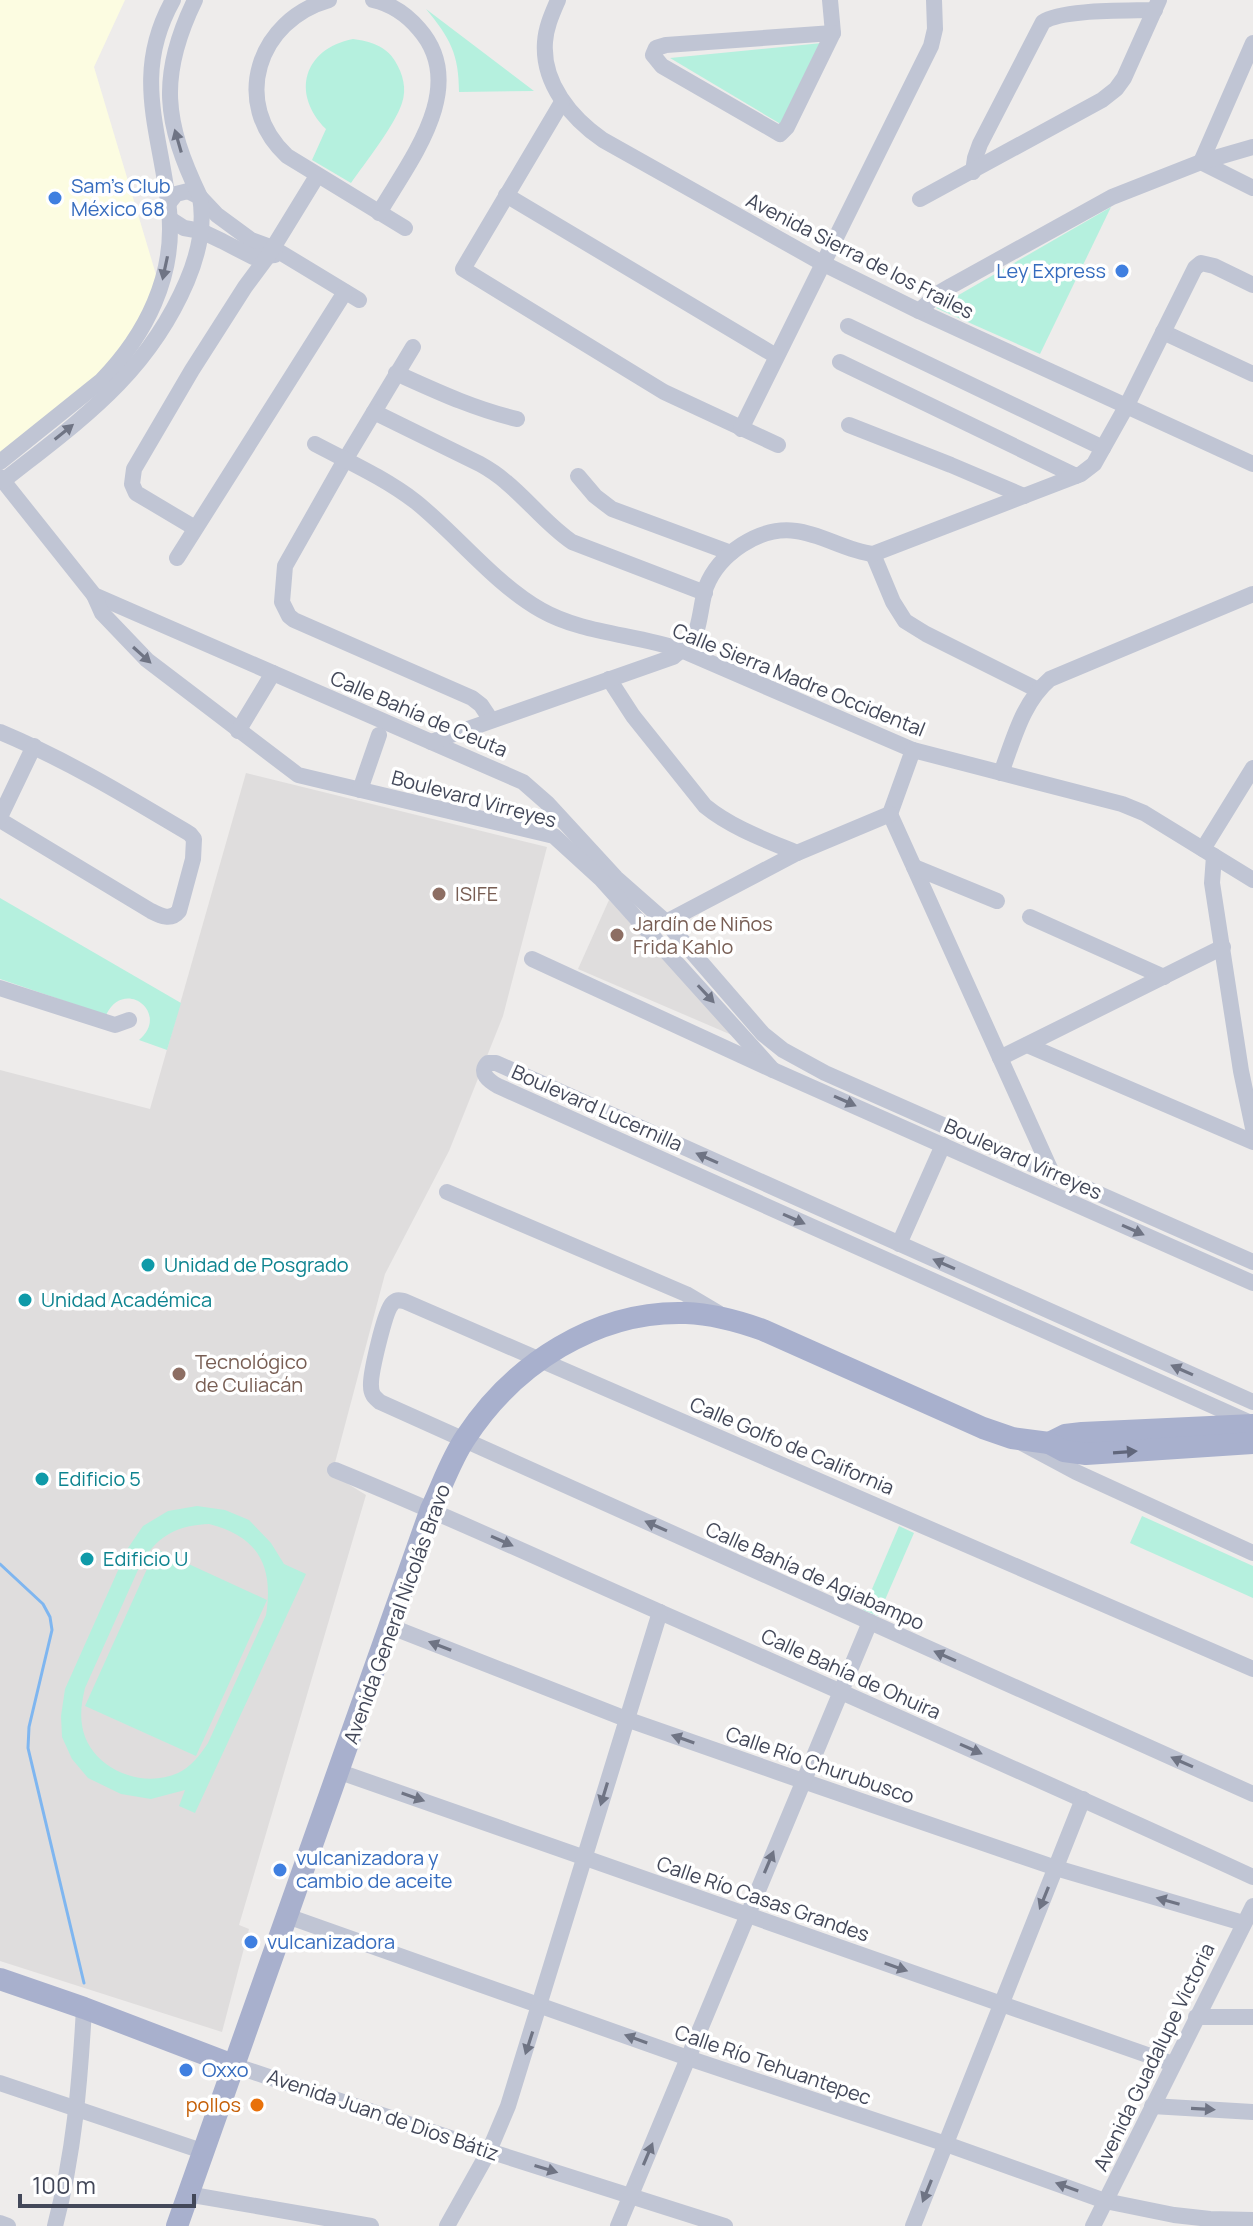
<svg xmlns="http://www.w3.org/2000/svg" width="1253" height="2226" viewBox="0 0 1253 2226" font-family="Manrope,sans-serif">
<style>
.commercial{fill:#fcfce1}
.education{fill:#dfdddd}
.green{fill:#b5f0de;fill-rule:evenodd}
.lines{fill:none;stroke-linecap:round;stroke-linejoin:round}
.stream{stroke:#7fb6f0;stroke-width:3}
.minor{stroke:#c0c5d4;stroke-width:16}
.major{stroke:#a8b0cd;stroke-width:22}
.oneway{fill:#6f7484}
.oneway2{fill:#61677c}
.shop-dot{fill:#3f7fe0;stroke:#fff;stroke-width:3}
.education-dot{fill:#8d6e63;stroke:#fff;stroke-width:3}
.culture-dot{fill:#0f9aa8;stroke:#fff;stroke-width:3}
.food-dot{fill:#e8710a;stroke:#fff;stroke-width:3}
.labels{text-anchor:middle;stroke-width:7;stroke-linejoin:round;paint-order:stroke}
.shop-label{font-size:20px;fill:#366cbe;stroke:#fff;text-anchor:start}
.street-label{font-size:20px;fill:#434859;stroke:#fff}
.education-label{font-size:20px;fill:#785e54;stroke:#fff;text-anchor:start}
.culture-label{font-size:20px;fill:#0d838f;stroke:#fff;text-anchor:start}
.food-label{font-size:20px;fill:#c56008;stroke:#fff;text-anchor:end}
</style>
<rect width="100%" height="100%" fill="#eeeceb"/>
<polygon class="commercial" points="0,0 125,0 94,67 160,288 135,341 0,462"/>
<g class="education">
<polygon points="246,773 547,847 503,1016 449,1151 385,1274 332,1474 366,1495 239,1925 249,1929 222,2032 0,1961 0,1070 150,1109"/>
<polygon points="609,900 734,1036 578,969"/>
</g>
<g class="green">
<path d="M426,9L534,91L459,92C459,54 450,38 426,9Z"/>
<path d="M353,39C370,41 386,46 395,61C403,74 407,89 402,103C395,125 365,163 351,183L312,160L326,129C291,94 303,49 353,39Z"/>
<polygon points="822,43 784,126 670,58"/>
<polygon points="1111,207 1040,354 936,308"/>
<path d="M0,898L181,1003L167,1050L139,1040C171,1013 124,977 106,1015L0,979Z"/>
<path d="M197,1506L225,1510L249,1520L271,1543L284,1564L306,1574L195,1813L179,1806L185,1790L151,1799L121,1794L88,1778L72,1759L62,1737L61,1716L65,1689L128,1548L143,1526L168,1511ZM209,1524C258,1536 274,1566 266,1615L208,1743C200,1755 191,1767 178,1773C140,1790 88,1767 82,1725C80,1712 82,1701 85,1688L142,1561C161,1534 176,1526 209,1524Z"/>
<polygon points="1142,1516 1253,1566 1253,1598 1130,1543"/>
<polygon points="899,1526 914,1533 878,1616 863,1610"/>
<polygon points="156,1549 267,1600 196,1756 85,1706"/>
</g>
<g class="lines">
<polyline class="stream" points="0,1564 43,1604 50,1617 52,1630 29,1727 28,1748 84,1983"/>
<g class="minor">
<path d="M329,0C258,20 230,103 287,156L405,228"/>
<path d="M373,0C391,4 407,15 419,29C470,87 409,161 379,213"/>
<path d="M558,0C552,14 546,27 545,42C542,83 571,118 603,140L822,263L919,311L1253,464"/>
<polyline points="830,0 833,33"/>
<polygon points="833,33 787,127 780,134 662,66 653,55 656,48 666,45"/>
<polyline points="562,102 463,269 664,392 778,445"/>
<polyline points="1201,162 1253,43"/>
<polyline points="1201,162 1253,188"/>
<path d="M973,172L975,158L980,144L1043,22C1062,9 1129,11 1155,10"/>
<polyline points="506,195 776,356"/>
<polyline points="920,199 1102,100 1116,89 1124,78 1159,0"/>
<polyline points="168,204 176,194 188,191 200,197 217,215 251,240 273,248 359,300"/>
<polyline points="170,219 184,228 201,231 222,241 253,257 275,255"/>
<polyline points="919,311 939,293 951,286 1112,197 1201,162 1253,147"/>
<polyline points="848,326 1103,448"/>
<polyline points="1163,332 1253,374"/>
<polyline points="413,347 345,460 285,566 282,602 289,616 294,620 472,698 481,705 491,720"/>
<polyline points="840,362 1076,476"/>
<path d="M396,373C436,391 474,409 517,419"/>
<path d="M374,412L480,464C489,469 498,475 506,482C529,501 547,525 572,542L705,593"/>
<polyline points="849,425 951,465 1024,496"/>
<polyline points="741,429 931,46 935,29 934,0"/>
<path d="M315,444C349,462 385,478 416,502C457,535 495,584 541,610C583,634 636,634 681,650L913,750L1122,804L1144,813L1253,880"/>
<path d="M0,462L101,381C146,335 176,275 169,210C161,132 131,75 173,0"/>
<polyline points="578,476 595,496 612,509 731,553"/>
<polyline points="0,477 94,595 523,782 547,803 616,878 666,922 763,1034 783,1050 825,1073 1253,1262"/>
<path d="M3,481C80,420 147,375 187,281C198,255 205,225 200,197C164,122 158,76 195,0"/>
<polyline points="195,528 136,493 132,484 134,469 192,370 245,287 268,256 317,176"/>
<polyline points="873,554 893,602 905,621 926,634 1038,690"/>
<polyline points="177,558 345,292"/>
<polyline points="94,595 102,613 147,660 298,775 554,836 600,878 773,1070"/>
<path d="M609,679L633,716L705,806C732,828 766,840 797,853"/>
<polyline points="238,731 273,673"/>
<path d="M0,732C67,760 128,797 190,834L194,839L193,859L179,911C171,921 161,916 151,911L0,820"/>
<path d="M431,742L673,657C679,652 687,647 692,641C700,629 701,602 706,587C719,554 759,526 796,531C822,534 846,551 873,554L1081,474L1094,464L1126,407L1195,268L1201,263L1214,266L1253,285"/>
<path d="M1001,773C1014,739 1022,703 1050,679L1253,594"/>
<polyline points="360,790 379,735"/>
<polyline points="890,814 1052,1173"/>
<polyline points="890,814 913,750"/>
<polyline points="0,817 34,746"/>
<polyline points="1203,849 1253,768"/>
<polyline points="1214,856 1212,883 1241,1071 1253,1128"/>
<polyline points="914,867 997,901"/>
<polyline points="1030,917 1164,977"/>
<polyline points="666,922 797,853 890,814"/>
<polyline points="532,959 773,1070 1253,1283"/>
<polyline points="0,988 115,1025 129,1020"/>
<polyline points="1027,1045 1253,1142"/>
<polyline points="1000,1058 1223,947"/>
<polyline points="447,1192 686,1294 718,1313"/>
<polyline points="899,1244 943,1145"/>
<path d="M1251,1423L498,1086C489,1081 478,1073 488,1063H496L1253,1402"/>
<polyline points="1020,1442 1076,1472 1253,1553"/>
<path d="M335,1470C446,1515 553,1565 662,1613C860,1700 1057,1787 1253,1877"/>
<polyline points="389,1626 626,1719 803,1781 1056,1868 1243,1923"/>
<path d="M1253,1669L404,1301C399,1300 396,1299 392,1304C385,1311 370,1374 371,1386C371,1394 374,1397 380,1402L1253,1794"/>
<polyline points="340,1772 1173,2064"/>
<polyline points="287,1916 688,2058 946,2144 1105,2201 1174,2215 1210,2219 1253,2220"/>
<polyline points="1196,2017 1253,2017"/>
<polyline points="233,2065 489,2151 725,2226"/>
<polyline points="0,2083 202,2151"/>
<polyline points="1152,2106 1253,2112"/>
<polyline points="187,2194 371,2226"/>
<polyline points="0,2223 8,2226"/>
<path d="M55,2226C74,2154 80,2082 84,2008"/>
<polyline points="447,2226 489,2151 508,2106 660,1612"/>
<polyline points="618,2226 870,1622"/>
<polyline points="913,2226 1083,1799"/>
<polyline points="1093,2226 1253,1906"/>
</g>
<g class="major">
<polyline points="1049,1443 1065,1435 1082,1433 1253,1425"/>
<polyline points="0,1979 84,2008 233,2065"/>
<path d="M177,2226L431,1509C442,1486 451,1459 466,1437C513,1365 596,1310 686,1313C713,1314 738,1321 763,1330L983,1428L1012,1438L1049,1443L1064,1451L1086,1454L1253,1443"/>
</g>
</g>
<defs><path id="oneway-solid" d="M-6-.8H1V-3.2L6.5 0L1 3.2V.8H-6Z" transform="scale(2)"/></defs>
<g class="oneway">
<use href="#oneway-solid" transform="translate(178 141) rotate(-106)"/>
<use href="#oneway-solid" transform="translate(165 268) rotate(102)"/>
<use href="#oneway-solid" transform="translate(64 432) rotate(-39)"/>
<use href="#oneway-solid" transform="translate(142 655) rotate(42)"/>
<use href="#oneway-solid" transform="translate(706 994) rotate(47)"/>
<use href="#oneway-solid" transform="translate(845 1101) rotate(24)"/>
<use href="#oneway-solid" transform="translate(707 1158) rotate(-156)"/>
<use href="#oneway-solid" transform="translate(794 1219) rotate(24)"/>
<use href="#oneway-solid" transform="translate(1133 1230) rotate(24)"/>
<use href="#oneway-solid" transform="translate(944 1264) rotate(-156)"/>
<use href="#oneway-solid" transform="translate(1182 1370) rotate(-156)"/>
<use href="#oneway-solid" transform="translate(656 1526) rotate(-156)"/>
<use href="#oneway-solid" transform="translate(502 1541) rotate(24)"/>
<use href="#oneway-solid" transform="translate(440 1646) rotate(-159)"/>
<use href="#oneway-solid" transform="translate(945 1656) rotate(-156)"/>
<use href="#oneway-solid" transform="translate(683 1739) rotate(-161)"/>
<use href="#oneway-solid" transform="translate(971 1749) rotate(24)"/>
<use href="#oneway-solid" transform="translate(1182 1762) rotate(-156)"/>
<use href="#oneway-solid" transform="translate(604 1794) rotate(107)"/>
<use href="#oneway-solid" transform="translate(413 1797) rotate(19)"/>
<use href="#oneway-solid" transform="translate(769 1862) rotate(-67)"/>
<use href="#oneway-solid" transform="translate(1044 1898) rotate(112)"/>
<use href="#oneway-solid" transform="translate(1168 1901) rotate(-164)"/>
<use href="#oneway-solid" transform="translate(896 1967) rotate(19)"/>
<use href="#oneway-solid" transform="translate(636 2039) rotate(-160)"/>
<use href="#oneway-solid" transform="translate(529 2043) rotate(108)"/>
<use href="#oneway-solid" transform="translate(1203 2109) rotate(3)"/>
<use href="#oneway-solid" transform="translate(648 2154) rotate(-67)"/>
<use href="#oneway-solid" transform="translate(546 2169) rotate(17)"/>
<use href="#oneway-solid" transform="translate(1067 2187) rotate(-160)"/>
<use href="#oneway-solid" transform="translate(927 2191) rotate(112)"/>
</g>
<use class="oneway2" href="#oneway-solid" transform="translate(1125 1452) rotate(-4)"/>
<g class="shop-dot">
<circle cx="55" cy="198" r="8"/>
<circle cx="1122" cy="271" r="8"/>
<circle cx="280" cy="1870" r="8"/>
<circle cx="251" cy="1942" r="8"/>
<circle cx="186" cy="2070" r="8"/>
</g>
<g class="education-dot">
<circle cx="439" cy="894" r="8"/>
<circle cx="617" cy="935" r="8"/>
<circle cx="179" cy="1374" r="8"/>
</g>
<g class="culture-dot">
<circle cx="148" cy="1265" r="8"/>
<circle cx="25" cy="1300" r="8"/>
<circle cx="42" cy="1479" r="8"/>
<circle cx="87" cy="1559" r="8"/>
</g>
<circle class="food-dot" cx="257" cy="2105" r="8"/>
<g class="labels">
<g class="shop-label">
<text x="71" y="193">Sam's Club<tspan x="71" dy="23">México 68</tspan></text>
<text x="1106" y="278" text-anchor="end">Ley Express</text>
<text x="296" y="1865">vulcanizadora y<tspan x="296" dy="23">cambio de aceite</tspan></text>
<text x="267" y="1949">vulcanizadora</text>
<text x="202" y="2077">Oxxo</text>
</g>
<g class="street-label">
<text transform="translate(860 256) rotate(27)" y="7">Avenida Sierra de los Frailes</text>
<text transform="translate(799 680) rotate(22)" y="7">Calle Sierra Madre Occidental</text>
<text transform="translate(419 714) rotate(23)" y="7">Calle Bahía de Ceuta</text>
<text transform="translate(474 799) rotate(15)" y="7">Boulevard Virreyes</text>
<text transform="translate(597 1108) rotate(24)" y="7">Boulevard Lucernilla</text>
<text transform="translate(1023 1159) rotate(24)" y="7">Boulevard Virreyes</text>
<text transform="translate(792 1446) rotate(23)" y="7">Calle Golfo de California</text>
<text transform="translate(815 1576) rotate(24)" y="7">Calle Bahía de Agiabampo</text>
<text transform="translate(397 1614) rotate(-70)" y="7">Avenida General Nicolás Bravo</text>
<text transform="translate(851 1674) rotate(24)" y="7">Calle Bahía de Ohuira</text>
<text transform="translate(820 1765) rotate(19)" y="7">Calle Río Churubusco</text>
<text transform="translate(763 1899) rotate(19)" y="7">Calle Río Casas Grandes</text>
<text transform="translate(1154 2057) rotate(-64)" y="7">Avenida Guadalupe Victoria</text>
<text transform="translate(773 2065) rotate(19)" y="7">Calle Río Tehuantepec</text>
<text transform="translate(383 2115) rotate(19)" y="7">Avenida Juan de Dios Bátiz</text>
</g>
<g class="education-label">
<text x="455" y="901">ISIFE</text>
<text x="633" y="931">Jardín de Niños<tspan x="633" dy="23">Frida Kahlo</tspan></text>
<text x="195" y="1369">Tecnológico<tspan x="195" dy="23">de Culiacán</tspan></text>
</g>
<g class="culture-label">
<text x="164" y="1272">Unidad de Posgrado</text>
<text x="41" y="1307">Unidad Académica</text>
<text x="58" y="1486">Edificio 5</text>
<text x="103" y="1566">Edificio U</text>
</g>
<g class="food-label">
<text x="241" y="2112">pollos</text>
</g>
</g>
<path d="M20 2194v12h174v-12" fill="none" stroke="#434859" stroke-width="4"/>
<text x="32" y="2194" font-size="24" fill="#434859" stroke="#ffffff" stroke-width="6" paint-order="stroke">100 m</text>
</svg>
